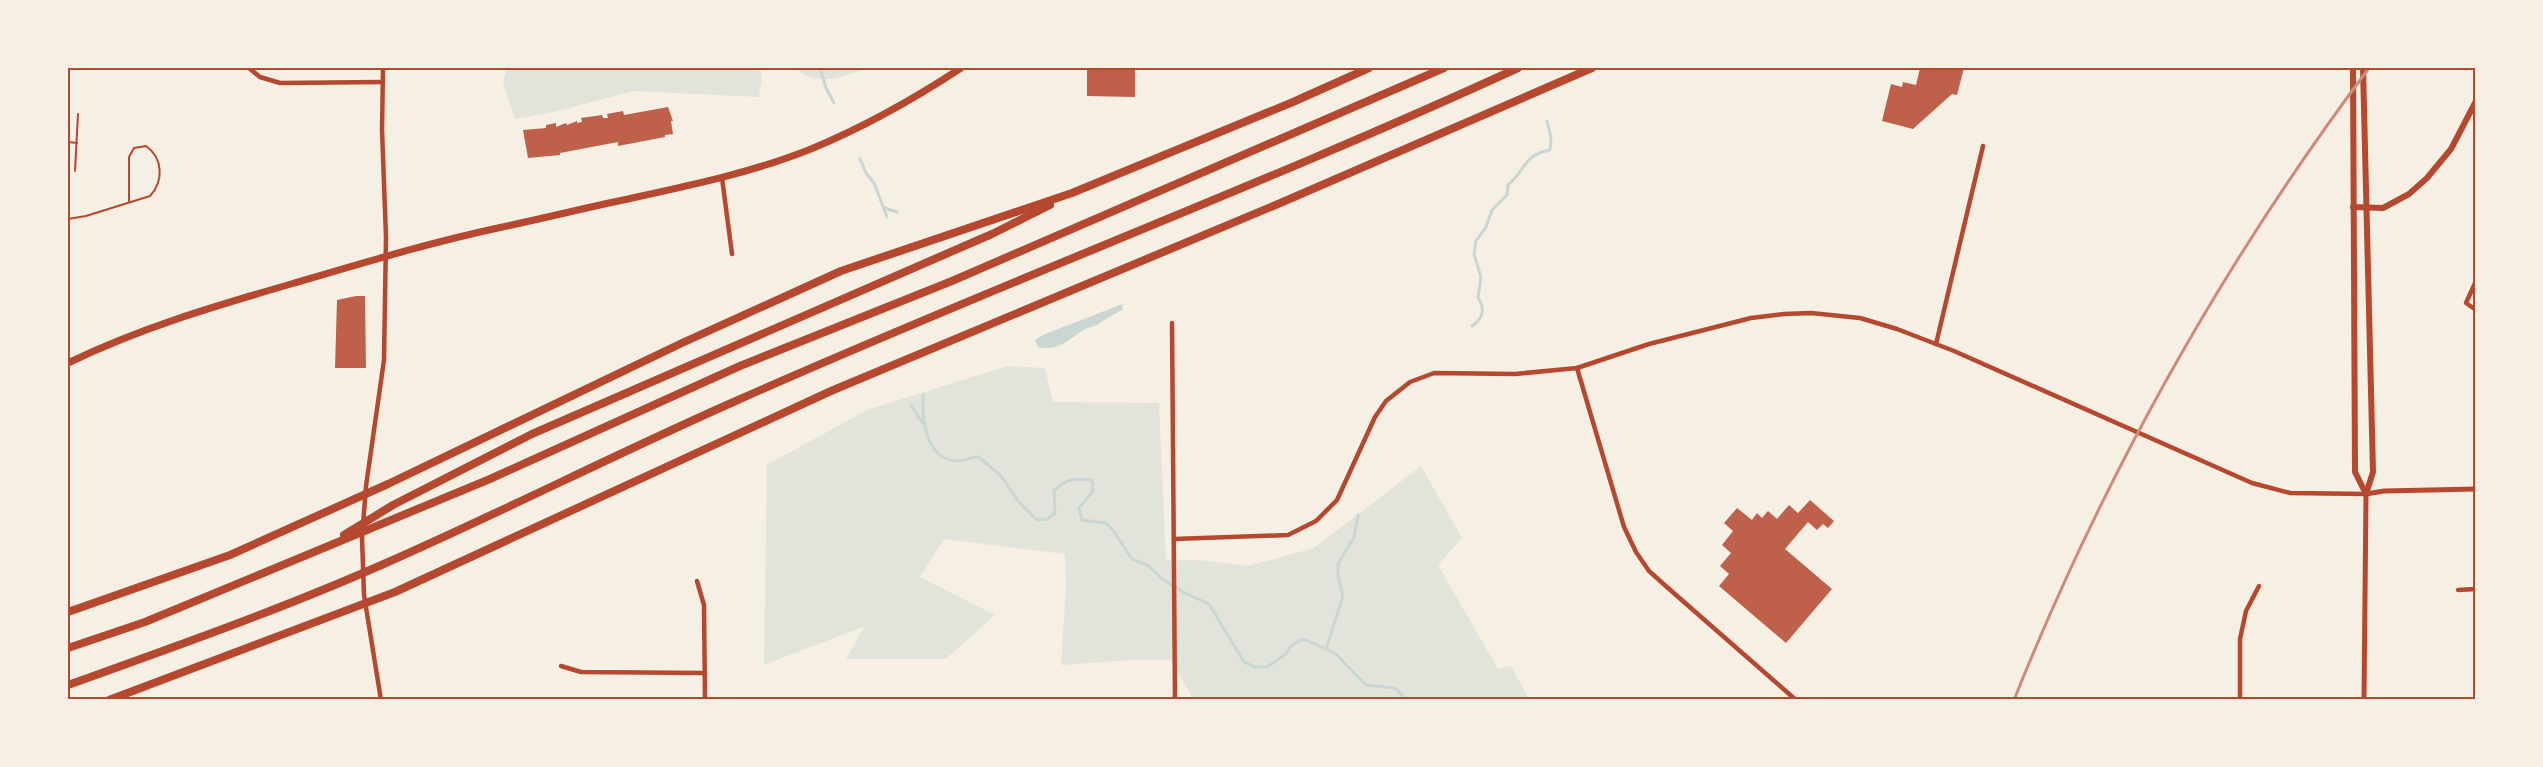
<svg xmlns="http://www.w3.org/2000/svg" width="2543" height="767" viewBox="0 0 2543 767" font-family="Lato,sans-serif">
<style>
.green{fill:#e2e4dc}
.water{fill:#c9d6d2}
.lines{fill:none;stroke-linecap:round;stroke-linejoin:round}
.stream{stroke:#c9d6d2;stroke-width:3}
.building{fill:#bf614a}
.service{stroke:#b5482f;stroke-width:2}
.minor{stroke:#b5482f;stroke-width:4.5}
.tertiary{stroke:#b5482f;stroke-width:5}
.secondary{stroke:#b5482f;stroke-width:6}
.primary{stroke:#b5482f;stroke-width:7}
.motorway{stroke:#b5482f;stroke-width:8}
.rail{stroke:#cf8b77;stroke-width:3}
.neatline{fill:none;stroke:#b5482f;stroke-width:2}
</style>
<rect width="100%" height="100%" fill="#f6efe4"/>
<g class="green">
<polygon points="507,68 760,68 762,77 759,97 634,91 553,112 515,119 503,83"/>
<path d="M796,68H867C846,77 814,88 796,68Z"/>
<polygon points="1007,366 1045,368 1053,402 1159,403 1166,560 1200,560 1248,566 1314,548 1421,466 1462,538 1438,565 1498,669 1511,666 1529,699 1193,699 1171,660 1133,660 1061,665 1066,586 1065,554 944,539 920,577 995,615 946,659 846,659 865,626 764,665 767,465 867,410"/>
</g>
<path class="water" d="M1122,304L1123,310C1113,314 1106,319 1098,324C1094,327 1089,327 1085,329C1069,339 1058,352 1038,347L1035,340L1043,335Z"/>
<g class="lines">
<g class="stream">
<polyline points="820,68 826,88 834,103"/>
<polyline points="860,159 866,173 874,183 887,217"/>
<polyline points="885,208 897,212"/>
<path d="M1472,326C1484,318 1485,308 1478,298L1481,277L1474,254L1476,241L1486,227L1492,210L1507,195L1508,185C1526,170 1523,155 1550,150L1551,137L1547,121"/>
<path d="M923,395C922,419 925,458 956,461C964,462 971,456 979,457L1001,476L1018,501L1037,520L1047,519L1055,513L1054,491C1065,479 1076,478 1092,480L1093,491L1079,508L1082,520L1106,523L1115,533L1132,559L1149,566L1161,578L1185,593L1209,604L1244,662L1255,667H1267L1286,654L1291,646L1300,640H1306L1335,653L1366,685L1395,688L1406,700"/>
<polyline points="911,405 923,424"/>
<polyline points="1326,649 1343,596 1338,576 1338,564 1354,537 1358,515"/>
</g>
</g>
<g class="building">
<polygon points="1087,68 1135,68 1135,97 1087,96"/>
<polygon points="1920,68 1964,68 1957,95 1952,94 1913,129 1882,121 1891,84 1902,87 1903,82 1916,85"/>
<polygon points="668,107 673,121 671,121 673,134 665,135 665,137 618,146 618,142 560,153 560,155 528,158 523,130 546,128 546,125 556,123 556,127 566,123 567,125 577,121 577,123 582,122 581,118 602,115 603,118 608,118 607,114 623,111 624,115"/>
<polygon points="356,296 365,296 366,368 335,368 337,300"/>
<polygon points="1810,500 1834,521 1828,528 1823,524 1817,530 1808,522 1785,549 1832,589 1786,643 1719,586 1729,574 1720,566 1731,553 1722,545 1733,531 1724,523 1737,508 1752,520 1757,513 1762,518 1768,511 1777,519 1789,505 1798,513"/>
</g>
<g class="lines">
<g class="service">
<polyline points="68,142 77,143"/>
<polyline points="75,171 78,114"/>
<path d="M68,219L86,216L150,196C164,181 163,158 146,146L134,148L129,157V201"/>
</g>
<g class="minor">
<polyline points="249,68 260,77 280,83 383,82"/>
<polyline points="722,178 732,254"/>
<polyline points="2476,281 2466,303 2476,310"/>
<polyline points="1172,323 1175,700"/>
<polyline points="1936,344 1983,146"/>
<polyline points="1577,368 1624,527 1636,552 1649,571 1668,588 1796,700"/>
<polyline points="1174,539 1288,535 1316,521 1337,500 1375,417 1386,401 1410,382 1434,373 1515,374 1577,368 1649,344 1751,318 1784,314 1811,313 1860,318 1897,329 1954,351 2252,483 2290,493 2366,494"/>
<polyline points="697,581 704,605 705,700"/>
<polyline points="2458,590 2476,589"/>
<polyline points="561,666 581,672 704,673"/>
<polyline points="381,700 364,595 362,538 366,486 384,360 386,237 382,130 383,68"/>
<polyline points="2240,700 2240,639 2246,611 2259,586"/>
</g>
<polyline class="tertiary" points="2364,700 2366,494 2384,491 2476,489"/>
<g class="secondary">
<polyline points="2353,68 2355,472 2366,494"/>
<polyline points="2363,68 2373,472 2366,494"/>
<polyline points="2353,207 2383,208 2409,194 2427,178 2451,149 2476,101"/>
</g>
<path class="primary" d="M68,363C140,328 215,306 291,284C360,264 428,243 498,228C540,219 581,209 623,200C687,186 751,173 811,149C864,127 914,99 961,68"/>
<g class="motorway">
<polyline points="344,535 393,505 532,434 992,234 1050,205"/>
<polyline points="68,612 230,555 388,484 682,343 841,271 1072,193 1293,102 1369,68"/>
<polyline points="68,648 145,622 490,479 740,366 952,281 1444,68"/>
<path d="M68,685C174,647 282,609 386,563C504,511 620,452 738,400C996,285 1261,186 1518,68"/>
<polyline points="109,700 395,592 831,391 1278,204 1592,68"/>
</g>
<path class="rail" d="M2014,700C2105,473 2223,263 2369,68"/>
</g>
<rect width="2543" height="767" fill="none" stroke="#f6efe4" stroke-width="138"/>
<rect x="69" y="69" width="2405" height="629" class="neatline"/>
</svg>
